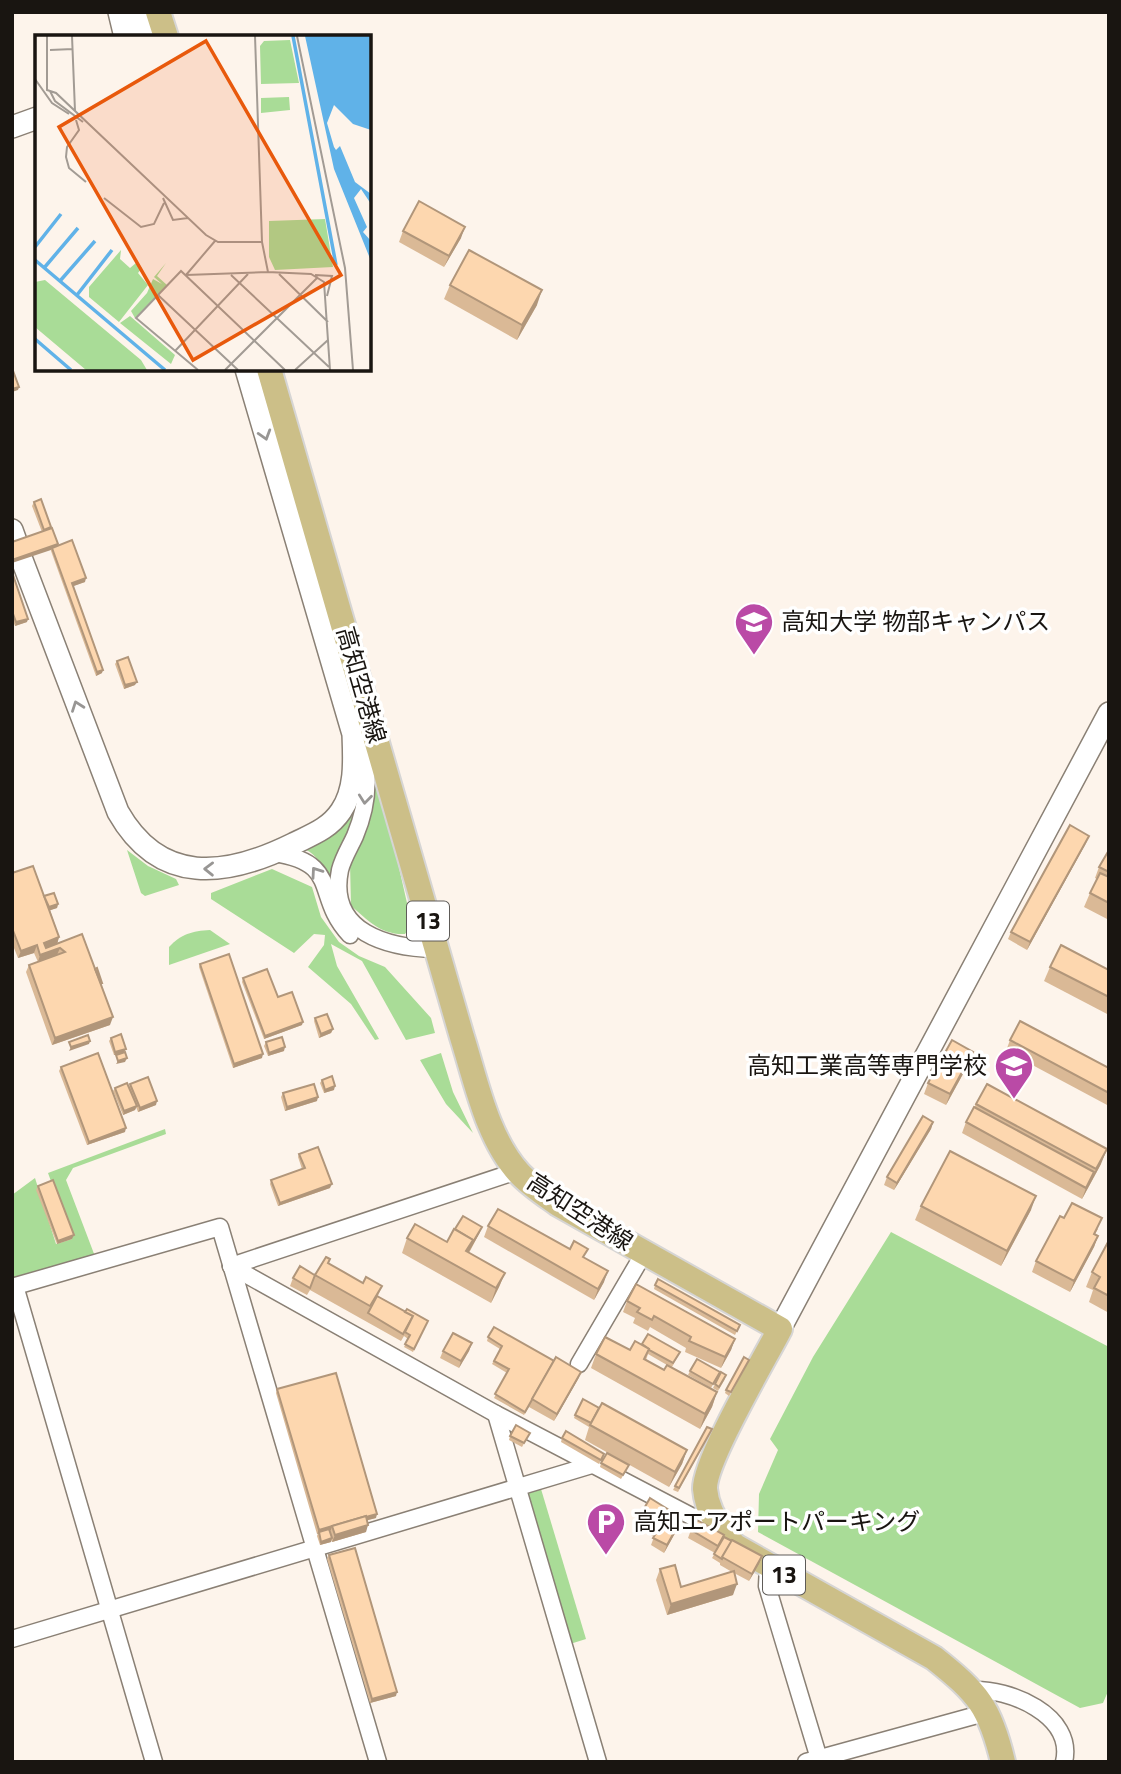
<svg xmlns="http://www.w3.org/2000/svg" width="1121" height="1774" viewBox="0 0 1121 1774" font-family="'Titillium Web','Noto Sans JP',sans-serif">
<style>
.green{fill:#a9dc97}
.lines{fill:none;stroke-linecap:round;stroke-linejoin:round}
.street-casing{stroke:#8a8075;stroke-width:19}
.secondary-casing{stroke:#8a8075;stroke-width:24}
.primary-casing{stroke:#d6d5d4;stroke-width:28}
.street{stroke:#fff;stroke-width:16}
.secondary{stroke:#fff;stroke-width:21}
.primary{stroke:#ccbf88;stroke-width:24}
.wall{fill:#dab996;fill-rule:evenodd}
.shaded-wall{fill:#b1967a}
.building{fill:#fdd7af;stroke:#b1967a;stroke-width:2}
.oneway{stroke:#989694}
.labels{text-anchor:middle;stroke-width:7;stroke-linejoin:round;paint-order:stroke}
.shield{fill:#fff;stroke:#5e5b58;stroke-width:2}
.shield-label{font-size:23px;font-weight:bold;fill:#191511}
.poi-label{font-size:24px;fill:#191511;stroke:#fff;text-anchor:start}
.street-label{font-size:24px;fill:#191511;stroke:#fff}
.inset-river{fill:none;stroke:#60b2e8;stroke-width:3.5}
.inset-road{fill:none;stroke:#a29b94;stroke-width:2}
.view{fill:#e8590c;fill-opacity:0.15;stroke:#e8590c;stroke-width:3.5}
.inset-edge{fill:none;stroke:#191511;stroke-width:3.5}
</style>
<rect width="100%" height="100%" fill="#fdf4eb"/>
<g class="green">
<path d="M253,369H259L387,815L412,925L405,934C380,935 368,920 351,906L350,863L366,824Z"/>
<path d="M359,800L336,902C329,882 324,856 302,848Z"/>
<polygon points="127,850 148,866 176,879 179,885 145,896 141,893"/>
<polygon points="272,869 312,887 321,917 339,942 359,956 385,967 431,1018 435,1033 406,1040 362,961 331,944 337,966 379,1039 375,1040 351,1004 308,967 324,945 325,935 314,934 294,953 211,899 211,893"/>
<path d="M210,930L230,944L169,965V947C181,934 192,931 210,930Z"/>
<polygon points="441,1053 453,1092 473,1133 446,1104 420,1060"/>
<polygon points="165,1129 166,1134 73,1168 66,1180 96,1259 12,1283 12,1195 35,1178 56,1244 72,1239 48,1173"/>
<polygon points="891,1232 1109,1347 1109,1689 1103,1703 1080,1708 758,1532 759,1494 778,1450 770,1439 813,1357"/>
<polygon points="541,1489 586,1639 570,1644 524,1494"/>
</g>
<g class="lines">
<g class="street-casing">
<g id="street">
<path d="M357,742C371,772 368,805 355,836C350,847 343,858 340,870C327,933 389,948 436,949"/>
<path d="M274,853C342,863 313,896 350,935"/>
<polyline points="231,1266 496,1414 691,1516 715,1521"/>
<polyline points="231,1266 517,1171"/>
<polyline points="15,1286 154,1762"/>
<polyline points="12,1287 220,1227 378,1762"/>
<polyline points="579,1364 644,1253"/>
<polyline points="496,1414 598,1762"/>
<polyline points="768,1566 767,1586 820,1762"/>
<polyline points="12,1639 595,1464"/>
<path d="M971,1690C1009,1688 1075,1715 1064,1762"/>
<polyline points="806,1762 988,1712"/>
</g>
</g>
<g class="secondary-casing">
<g id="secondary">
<polyline points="119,12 125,37"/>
<polyline points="136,12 146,37"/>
<polyline points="12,127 37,118"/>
<polyline points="12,530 17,544"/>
<path d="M22,560L118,812C160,886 226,877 293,844C311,835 329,829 341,811C356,789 354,760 353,734L246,369"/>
<polyline points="780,1329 1109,713"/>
</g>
</g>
<g class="primary-casing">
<g id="primary">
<polyline points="158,12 166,37"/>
<path d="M269,369L462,1037C476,1081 487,1138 519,1173C530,1185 544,1194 558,1204L780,1329C764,1360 704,1461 705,1489C707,1512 720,1530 735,1546L934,1658C978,1693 990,1707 1003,1762"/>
</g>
</g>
<use href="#street" class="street"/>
<use href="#secondary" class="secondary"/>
<use href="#primary" class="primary"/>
</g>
<g class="wall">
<polygon points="403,231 461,238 444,267 399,242"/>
<polygon points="450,285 537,305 517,340 444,299"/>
<polygon points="34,502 51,527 51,529 58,544 57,546 85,582 73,586 102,673 96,676 51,551 51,550 42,532 32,506"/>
<polygon points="12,572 27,622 15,626 12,619"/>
<polygon points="117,661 135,685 124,689 115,664"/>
<polygon points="1086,843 1027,950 1008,939 1011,932"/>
<polygon points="1109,850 1109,920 1084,907 1090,893 1097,879 1095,878 1099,867"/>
<polygon points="12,867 14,872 44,896 58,904 57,908 50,910 59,937 57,943 95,969 102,983 101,985 110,1025 52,1045 26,972 29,965 38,962 34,953 18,958 12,943"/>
<polygon points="200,964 262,1058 233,1068 199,967"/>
<polygon points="1050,967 1109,970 1109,1015 1044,981"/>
<polygon points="243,978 302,1025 264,1039 242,982"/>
<polygon points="315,1018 333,1029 331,1033 319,1038 314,1021"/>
<polygon points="111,1038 126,1049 124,1052 114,1055 109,1041"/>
<polygon points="1010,1040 1109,1068 1109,1106 1006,1051"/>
<polygon points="266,1042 284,1051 268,1056 264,1046"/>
<polygon points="973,1052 969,1063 946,1105 924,1094 928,1083"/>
<polygon points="61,1067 125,1132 87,1145 59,1071"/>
<polygon points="322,1080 334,1090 324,1093 320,1083"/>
<polygon points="130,1084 156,1105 138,1112 136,1107 135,1110 123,1115 113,1091 115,1088 129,1087"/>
<polygon points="987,1084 1101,1164 1082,1199 962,1133 966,1122"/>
<polygon points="283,1093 317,1101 285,1111 281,1097"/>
<polygon points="933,1122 931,1129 894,1190 884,1185 887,1177"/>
<polygon points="299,1154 330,1188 278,1206 270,1184 271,1180 302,1169 298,1157"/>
<polygon points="38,1186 72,1239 57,1244 36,1190"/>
<polygon points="921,1206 1031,1210 1001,1266 915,1220"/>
<polygon points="1064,1218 1098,1229 1095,1234 1098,1236 1094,1247 1070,1292 1032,1272 1036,1261"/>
<polygon points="488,1226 584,1258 604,1282 594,1300 484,1237"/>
<polygon points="482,1227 479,1234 469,1253 505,1273 499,1287 491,1303 402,1253 407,1238 447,1242"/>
<polygon points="1109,1242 1109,1313 1089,1302 1093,1290 1086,1287 1092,1272"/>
<polygon points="328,1263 363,1283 382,1286 378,1296 426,1324 413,1352 404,1347 408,1339 404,1336 401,1341 310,1290 307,1295 290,1286 293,1278 315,1275"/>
<polygon points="655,1285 740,1325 735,1335 654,1289"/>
<polygon points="627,1301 735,1339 731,1350 721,1368 685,1352 686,1348 650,1327 648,1331 633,1323 635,1318 623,1312"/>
<polygon points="488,1337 581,1372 578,1379 554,1421 529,1407 524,1415 494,1398 507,1373 492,1364 500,1349 487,1341"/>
<polygon points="472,1343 469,1351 459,1368 440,1358 443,1351"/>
<path d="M642,1344L678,1356L672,1367L717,1392L712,1407L700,1429L591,1368L596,1354L630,1350ZM648,1354L667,1365L664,1370L646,1360Z"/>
<polygon points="749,1360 729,1396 725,1393 726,1390"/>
<polygon points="690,1371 718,1376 711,1388 688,1375"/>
<polygon points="725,1379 718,1391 713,1388 715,1384"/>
<polygon points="277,1389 376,1518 367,1520 366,1532 332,1542 332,1540 331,1542 320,1545 317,1536 318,1533 317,1534 276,1393"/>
<polygon points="599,1408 687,1450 682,1464 669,1487 585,1440 589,1427 574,1418 575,1415"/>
<polygon points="712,1429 710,1433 678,1492 673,1490 675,1486"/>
<polygon points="530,1433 522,1447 509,1440 510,1436"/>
<polygon points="562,1438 604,1454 603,1457 599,1464 561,1442"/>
<polygon points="601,1463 627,1469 621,1479 600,1467"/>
<polygon points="642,1512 682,1518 679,1526 664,1553 651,1545 654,1537 646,1532 649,1525 640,1519"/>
<polygon points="691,1530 722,1539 759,1564 749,1581 734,1573 733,1595 667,1615 656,1580 660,1569 681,1587 732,1572 720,1565 720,1563 712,1558 715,1553 688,1538"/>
<polygon points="329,1555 396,1696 370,1703 327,1559"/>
</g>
<g class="shaded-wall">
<polygon points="465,227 461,238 444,267 449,256"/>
<polygon points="542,290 537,305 517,340 522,325"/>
<polygon points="19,387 18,390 12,392 12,389"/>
<polygon points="58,544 57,548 52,548 51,550 12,563 12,560"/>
<polygon points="86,578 85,582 71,587 72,583"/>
<polygon points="28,619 27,622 15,626 16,622"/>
<polygon points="103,670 102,673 96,676 97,672"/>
<polygon points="137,682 135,685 124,689 125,685"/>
<polygon points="1089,836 1086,843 1027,950 1030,942"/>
<polygon points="58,904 57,908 45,912 46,908"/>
<polygon points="59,937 57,945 41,950 44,943"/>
<polygon points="37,945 34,953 18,958 21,951"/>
<polygon points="60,948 57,955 38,962 40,955"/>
<polygon points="113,1017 110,1025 52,1045 55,1038"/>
<polygon points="303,1022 302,1025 264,1039 265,1036"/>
<polygon points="333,1029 331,1033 319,1038 321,1034"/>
<polygon points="90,1041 89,1044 69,1051 71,1047"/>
<polygon points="285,1047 284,1051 268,1056 269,1053"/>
<polygon points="126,1049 124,1052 114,1055 115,1052"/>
<polygon points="973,1052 969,1063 946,1105 950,1094"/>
<polygon points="263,1054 262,1058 233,1068 234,1064"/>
<polygon points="127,1058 125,1062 116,1064 118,1061"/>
<polygon points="335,1086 334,1090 324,1093 325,1090"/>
<polygon points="318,1097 317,1101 285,1111 287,1107"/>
<polygon points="157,1101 156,1105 138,1112 140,1108"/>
<polygon points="137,1106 135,1110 123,1115 124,1111"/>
<polygon points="933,1122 931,1129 894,1190 897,1183"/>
<polygon points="126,1128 125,1132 87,1145 89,1142"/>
<polygon points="1107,1149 1101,1164 1082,1199 1086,1188"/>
<polygon points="332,1184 330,1188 278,1206 280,1203"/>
<polygon points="1036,1196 1031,1210 1001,1266 1007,1251"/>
<polygon points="482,1227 479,1234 461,1266 466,1251"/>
<polygon points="74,1235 72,1239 57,1244 58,1241"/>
<polygon points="1098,1236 1094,1247 1070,1292 1074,1281"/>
<polygon points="608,1271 604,1282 594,1300 598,1289"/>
<polygon points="505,1273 499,1287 491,1303 496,1288"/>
<polygon points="735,1339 731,1350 721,1368 725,1357"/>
<polygon points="472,1343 469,1351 459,1368 461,1361"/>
<polygon points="581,1372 578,1379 554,1421 557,1414"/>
<polygon points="717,1392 712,1407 700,1429 705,1414"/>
<polygon points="687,1450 682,1464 669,1487 675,1472"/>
<polygon points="377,1514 376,1518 334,1529 333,1526"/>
<polygon points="682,1518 679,1526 664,1553 667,1545"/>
<polygon points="368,1525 366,1532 332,1542 335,1535"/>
<polygon points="332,1526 331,1530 317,1534 319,1530"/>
<polygon points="332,1538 331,1542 320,1545 321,1542"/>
<polygon points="762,1556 759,1564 749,1581 752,1574"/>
<polygon points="737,1584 733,1595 667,1615 671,1604"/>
<polygon points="397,1692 396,1696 370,1703 372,1699"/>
</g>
<g class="building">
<polygon points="419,201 465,227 449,256 403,231"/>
<polygon points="469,250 542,290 522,325 450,285"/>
<polygon points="12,368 19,387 12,389"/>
<polygon points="41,499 51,527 44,530 34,502"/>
<polygon points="52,528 58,544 12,560 12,542"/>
<polygon points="72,540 86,578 72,583 103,670 97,672 52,548"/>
<polygon points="12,572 28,619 16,622 12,611"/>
<polygon points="128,657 137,682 125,685 117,661"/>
<polygon points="1070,825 1089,836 1030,942 1011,932"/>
<polygon points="1109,850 1109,872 1099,867"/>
<polygon points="33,866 59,937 44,943 46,948 82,934 113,1017 55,1038 29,965 65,952 60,948 40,955 37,945 21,951 12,928 12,873"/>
<polygon points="1100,873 1109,877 1109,903 1090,893"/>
<polygon points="54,893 58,904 49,907 44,896"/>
<polygon points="1061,945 1109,970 1109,997 1050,967"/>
<polygon points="229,954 263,1054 234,1064 200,964"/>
<polygon points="97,968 102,983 101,983 95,969"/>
<polygon points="267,969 278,997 292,992 303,1022 265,1036 243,978"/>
<polygon points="327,1014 333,1029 321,1034 315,1018"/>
<polygon points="1020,1021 1109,1068 1109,1093 1010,1040"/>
<polygon points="121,1034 126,1049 115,1052 111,1038"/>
<polygon points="88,1035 90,1041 71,1047 69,1042"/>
<polygon points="282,1037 285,1047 269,1053 266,1042"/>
<polygon points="952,1040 973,1052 950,1094 928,1083"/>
<polygon points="125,1052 127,1058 118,1061 116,1055"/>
<polygon points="98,1053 126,1128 89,1142 61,1067"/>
<polygon points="332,1076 335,1086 325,1090 322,1080"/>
<polygon points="148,1077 157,1101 140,1108 130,1084"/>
<polygon points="127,1083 137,1106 124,1111 115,1088"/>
<polygon points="314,1084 318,1097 287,1107 283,1093"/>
<polygon points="987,1084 1107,1149 1096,1169 976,1104"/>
<polygon points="974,1107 1094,1172 1086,1188 966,1122"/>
<polygon points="923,1116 933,1122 897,1183 887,1177"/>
<polygon points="318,1147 332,1184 280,1203 271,1180 305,1168 299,1154"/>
<polygon points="950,1151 1036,1196 1007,1251 921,1206"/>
<polygon points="53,1180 74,1235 58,1241 38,1186"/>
<polygon points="1072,1203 1102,1218 1094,1234 1098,1236 1074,1281 1036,1261 1060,1216 1064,1218"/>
<polygon points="498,1209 570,1249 574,1241 588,1249 583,1257 608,1271 598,1289 488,1226"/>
<polygon points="463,1216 482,1227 470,1247 473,1240 455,1229"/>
<polygon points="415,1224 447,1242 454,1229 473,1240 466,1251 505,1273 496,1288 407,1238"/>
<polygon points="1108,1242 1109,1242 1109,1296 1094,1288 1100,1277 1092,1272"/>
<polygon points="326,1257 330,1259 328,1263 363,1283 366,1277 382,1286 370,1306 315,1275"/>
<polygon points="300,1266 316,1276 315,1275 310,1288 293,1278"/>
<polygon points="658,1279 740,1325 737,1331 655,1285"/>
<polygon points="636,1284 735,1339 725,1357 689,1341 691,1337 654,1316 652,1320 637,1312 640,1308 627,1301"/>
<polygon points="377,1296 413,1316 403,1334 368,1313"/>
<polygon points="407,1309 428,1321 414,1349 405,1344 410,1335 405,1332 413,1316 405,1312"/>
<polygon points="494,1327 554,1361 525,1412 495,1394 509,1369 494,1361 502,1346 488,1337"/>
<polygon points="453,1333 472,1343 461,1361 443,1351"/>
<polygon points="648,1334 680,1352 673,1363 649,1350 649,1349 642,1344"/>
<polygon points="605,1337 630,1350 635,1341 649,1349 644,1359 664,1370 667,1365 717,1392 705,1414 596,1354"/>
<polygon points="556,1357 581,1372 557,1414 532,1399"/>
<polygon points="744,1357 749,1360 731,1392 726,1390"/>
<polygon points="697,1359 720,1372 713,1384 690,1371"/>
<polygon points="721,1372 726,1375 719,1387 715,1384"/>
<polygon points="336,1373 377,1514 366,1517 366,1516 319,1530 277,1389"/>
<polygon points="583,1399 599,1408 591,1423 575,1415"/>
<polygon points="602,1403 687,1450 675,1472 590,1425"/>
<polygon points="516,1425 530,1433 524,1443 510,1436"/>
<polygon points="707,1427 712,1429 679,1488 675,1486"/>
<polygon points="566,1431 604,1454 601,1460 562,1438"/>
<polygon points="607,1453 629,1465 623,1475 601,1463"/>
<polygon points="650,1498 682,1518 667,1545 653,1538 658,1530 649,1525 653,1518 642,1512"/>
<polygon points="366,1516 368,1525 335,1535 332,1526"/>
<polygon points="697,1520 724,1535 718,1546 691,1530"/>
<polygon points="329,1529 332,1538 321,1542 319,1532"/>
<polygon points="724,1537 732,1541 722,1559 714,1554"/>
<polygon points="732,1540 762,1556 752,1574 722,1557"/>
<polygon points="355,1548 397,1692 372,1699 329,1555"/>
<polygon points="675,1565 681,1587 734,1571 737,1584 671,1604 660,1569"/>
</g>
<defs><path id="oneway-chevron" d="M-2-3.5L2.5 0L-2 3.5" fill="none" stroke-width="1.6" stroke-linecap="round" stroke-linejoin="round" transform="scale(1.75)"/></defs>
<g class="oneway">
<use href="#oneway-chevron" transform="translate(265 435) rotate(73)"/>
<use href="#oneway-chevron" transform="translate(77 706) rotate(-110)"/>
<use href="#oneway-chevron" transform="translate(365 799) rotate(96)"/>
<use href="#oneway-chevron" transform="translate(209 869) rotate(-179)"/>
<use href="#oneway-chevron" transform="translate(316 872) rotate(-125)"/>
</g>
<defs>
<g id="university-pin" transform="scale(2.0125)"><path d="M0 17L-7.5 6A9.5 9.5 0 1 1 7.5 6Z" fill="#ba4aa6" stroke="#fff"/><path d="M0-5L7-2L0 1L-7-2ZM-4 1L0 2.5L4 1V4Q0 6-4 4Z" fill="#fff"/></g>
<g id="school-pin" transform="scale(2.0125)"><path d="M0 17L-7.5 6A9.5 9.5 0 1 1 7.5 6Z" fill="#ba4aa6" stroke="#fff"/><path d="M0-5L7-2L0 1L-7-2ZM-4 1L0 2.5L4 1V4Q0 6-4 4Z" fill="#fff"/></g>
<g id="parking-pin" transform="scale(2.0125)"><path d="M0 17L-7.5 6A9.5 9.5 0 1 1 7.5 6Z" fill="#ba4aa6" stroke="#fff"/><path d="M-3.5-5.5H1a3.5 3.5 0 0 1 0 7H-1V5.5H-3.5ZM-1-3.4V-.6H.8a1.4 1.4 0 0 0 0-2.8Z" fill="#fff"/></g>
</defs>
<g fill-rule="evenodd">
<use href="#university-pin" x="754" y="622"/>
<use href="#school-pin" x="1014" y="1066"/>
<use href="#parking-pin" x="606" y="1522"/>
</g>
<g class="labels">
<g class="shield">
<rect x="407" y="901.5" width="42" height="39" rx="5"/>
<rect x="763" y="1555.5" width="42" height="39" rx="5"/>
</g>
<g class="shield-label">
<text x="428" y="929">13</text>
<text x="784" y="1583">13</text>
</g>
<g class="poi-label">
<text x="781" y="630">高知大学 物部キャンパス</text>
<text x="987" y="1074" text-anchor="end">高知工業高等専門学校</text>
<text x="633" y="1530">高知エアポートパーキング</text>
</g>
<g class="street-label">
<text transform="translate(361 685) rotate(74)" y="8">高知空港線</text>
<text transform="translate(580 1212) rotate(33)" y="8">高知空港線</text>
</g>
</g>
<g transform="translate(35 35)">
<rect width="336" height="336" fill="#fdf4eb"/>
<path d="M255,5L264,48L226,49L225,11L229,6ZM254,62L255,75L226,78V63ZM290,184L298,232L240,235L234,222V186ZM86,215L85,224L95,233L101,228L107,233L103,238L113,250L84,287L54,262V252ZM131,228L122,241L132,250L100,283L96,276L112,258L118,244L127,249L119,242ZM10,245L106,325L112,335H51L0,292V247ZM95,281L140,320L136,329L85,288Z" fill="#a9dc97"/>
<path d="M270,1H336V95L318,89L299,70L292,88L299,112L301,115L305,111L320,147L336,159V169L326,154L319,163L332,192L328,197L336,206V226L299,134Z" fill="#60b2e8"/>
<path class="inset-river" d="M258,1L301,230M0,212L26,179M0,225L130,335M9,233L43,193M25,246L60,206M42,260L77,215M0,304L36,335"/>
<path class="inset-road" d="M12,1V55L21,58L171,200L183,207H227L233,237L276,239L289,247L295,335M37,1L40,76M220,1L227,207M262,1L310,233L318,335M15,15L38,14M0,44L17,68L34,79M15,56L20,66L48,87M41,85L44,95L32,112L31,122L34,133L51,147M69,163L106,192L119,189L129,168M128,163L138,185L153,183M244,239L293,287M151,240L233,237M151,240L180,206M196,240L294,332M280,240L297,241L292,261M123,260L203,335M140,316L213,239M163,335L101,283L146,236L250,335M190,335L283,242M260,335L293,305"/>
<path class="view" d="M171,6L306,240L158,325L24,92Z"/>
<rect width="336" height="336" class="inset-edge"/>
</g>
<rect width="1121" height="1774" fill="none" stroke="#191511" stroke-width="28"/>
</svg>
